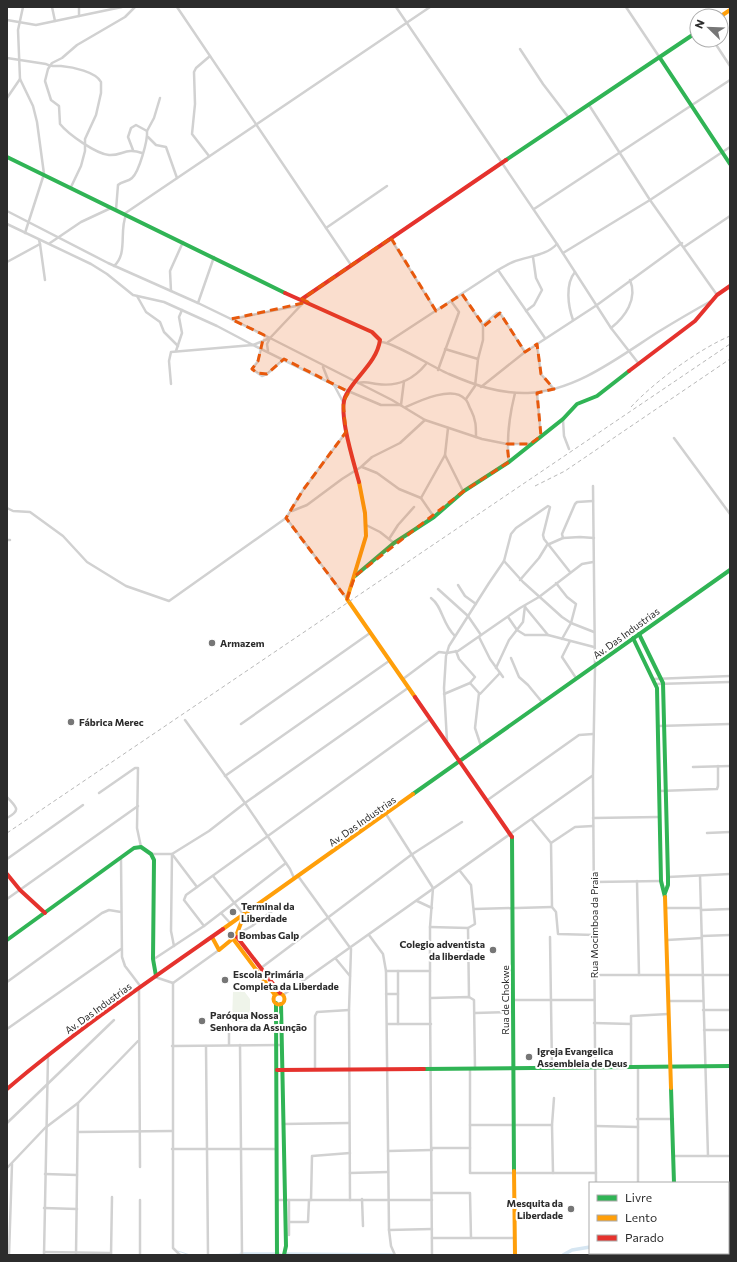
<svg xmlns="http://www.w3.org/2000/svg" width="737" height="1262" viewBox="0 0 737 1262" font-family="Commissioner,sans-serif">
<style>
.garden{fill:#eff4ea}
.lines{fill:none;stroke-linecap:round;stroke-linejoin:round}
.stream{stroke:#d6e6f2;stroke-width:1}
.canal{stroke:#d6e6f2;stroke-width:3.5}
.street{stroke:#d1d1d1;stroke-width:2.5}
.fast{stroke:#30b455;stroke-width:4}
.slow{stroke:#ff9f0a;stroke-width:4}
.jam{stroke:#e5322d;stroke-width:4}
.rail{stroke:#b8b8b8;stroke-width:1;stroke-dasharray:4 3;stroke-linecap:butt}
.marked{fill:#e8590c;fill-opacity:0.2;stroke:#e8590c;stroke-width:3;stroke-dasharray:8 5;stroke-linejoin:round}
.poi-dot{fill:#767676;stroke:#fff;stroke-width:1.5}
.labels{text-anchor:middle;stroke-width:4;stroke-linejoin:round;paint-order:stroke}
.street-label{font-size:10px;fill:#2c2c2c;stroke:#fff}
.poi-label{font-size:10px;font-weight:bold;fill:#2c2c2c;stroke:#fff;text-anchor:start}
</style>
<rect width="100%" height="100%" fill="#fff"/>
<polygon class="garden" points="244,991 250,999 250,1021 232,1022 233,992"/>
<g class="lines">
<polyline class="stream" points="178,1251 190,1255 241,1254"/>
<g class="canal">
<polyline points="728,1225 730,1225"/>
<polyline points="241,1254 279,1254"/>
<polyline points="285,1254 393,1255"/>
<polyline points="563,1255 572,1250 590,1247"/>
</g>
<g class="street">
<polyline points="52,7 55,21"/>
<polyline points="79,7 79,16"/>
<path d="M135,7L125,17L77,45L62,58L52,63L48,69L45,81L51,100L59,106L60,124C68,134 96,154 109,155C122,156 126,147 142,153"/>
<polyline points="177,7 351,265"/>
<polyline points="396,7 557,244 611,328 639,364"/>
<polyline points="626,7 660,58"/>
<polyline points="7,20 36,25 122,7"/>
<polyline points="713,40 730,66"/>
<polyline points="520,49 543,84 569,118"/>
<path d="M7,58L46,64C51,67 55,66 61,66C73,67 96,72 101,82V93L96,115L85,139V151L81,166L71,187"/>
<polyline points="20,79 33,106 37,122 44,174 25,233"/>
<polyline points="7,98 20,79 18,30 23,7"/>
<polyline points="589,105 650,200 717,295"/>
<polyline points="148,137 156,145 166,147 177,178"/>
<polyline points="133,150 128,137 131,128 136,125 147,131"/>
<polyline points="209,156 192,134 195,104 194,72 196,68 210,56"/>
<polyline points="534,209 730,80"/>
<path d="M116,210L118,185C122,181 128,182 132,178C139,172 148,140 147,131L154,118L160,98"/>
<polyline points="7,211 108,263 198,303 272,339 392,400 425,420 482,439 507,444 530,444"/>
<polyline points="124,214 430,7"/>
<polyline points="7,224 91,264 107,274 133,295 164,302 175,307 217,326 253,345 270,338"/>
<polyline points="326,228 387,186"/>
<polyline points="391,239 436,311"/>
<polyline points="50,243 81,222 111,208"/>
<polyline points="40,244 45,280"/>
<polyline points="684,247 730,216"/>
<polyline points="563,253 650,200 730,147"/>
<polyline points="7,262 40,244 39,240"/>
<path d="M114,266C128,254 119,231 126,215"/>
<polyline points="498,270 545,338"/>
<polyline points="171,291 170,271 183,242"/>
<polyline points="462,294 483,325 483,340 478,359 475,386 466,399"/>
<polyline points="137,296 146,312 160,322 164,332 178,346"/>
<polyline points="198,303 214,257"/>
<polyline points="526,311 534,305 542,290 536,278 533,257"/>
<polyline points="232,319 301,305"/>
<path d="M573,320C568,306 565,284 575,272"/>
<polyline points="483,325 497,313 500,313 525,352"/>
<path d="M611,328C625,317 638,299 630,280"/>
<path d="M380,342C390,340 436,369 449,374C474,385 500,394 528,393C576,391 619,357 658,332C676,321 693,311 711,301"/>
<path d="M388,342L498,270C503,267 508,264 513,262C528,256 546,256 557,244"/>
<polyline points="537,344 541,374 554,389"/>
<polyline points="261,348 258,361 252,369 262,376 267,374 284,359"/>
<polyline points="445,349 478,359"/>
<polyline points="176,351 182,333 179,317 182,310"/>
<polyline points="268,351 267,344 270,338 305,301"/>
<polyline points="323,367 329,382"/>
<polyline points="438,370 459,312 451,301"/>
<path d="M358,383C365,381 370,383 377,384C398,387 413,380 426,364"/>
<polyline points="171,384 169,361 171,352 253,345 334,385 343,402"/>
<polyline points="334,385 381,405 401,405 404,381"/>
<polyline points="481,387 525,352 597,305 682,243"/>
<polyline points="537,392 541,436"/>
<path d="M406,407C419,401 453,385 465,399C468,401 469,407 471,410C476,420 476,426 476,437"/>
<polyline points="563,420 564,436 569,449"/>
<polyline points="448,428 445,455 463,491"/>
<polyline points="674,438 730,514"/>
<path d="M509,462C506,438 509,417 515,393"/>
<polyline points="362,467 377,473 399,489 421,498"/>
<polyline points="593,486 595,666 593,776 596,1183"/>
<polyline points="7,508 13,511 30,512 63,536 87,562 126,586 169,601 286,518 303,490 346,432"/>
<polyline points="292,511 307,505 342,479 361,467 372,457 400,443 425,420"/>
<polyline points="434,517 421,498 445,455"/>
<polyline points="286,518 347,599"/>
<polyline points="366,525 380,532 394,543"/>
<polyline points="563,538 562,534 575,504 577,502 593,501"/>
<polyline points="389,539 398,525 414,507"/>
<polyline points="7,540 10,540"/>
<polyline points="504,561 523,582 562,617 571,623 594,632"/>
<polyline points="520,580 539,558 547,545 563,538 580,537 594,538"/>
<polyline points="556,583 567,597 576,604 571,623 562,639"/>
<polyline points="458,585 465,596 476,604"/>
<polyline points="438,589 468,616 481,635"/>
<path d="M431,598C443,607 442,624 455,636"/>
<polyline points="525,607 548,635"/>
<polyline points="508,617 517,630 525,635 548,635 594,647"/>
<polyline points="479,637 490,659 503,677"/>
<polyline points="570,641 562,657 576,678"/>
<polyline points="456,651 459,659 475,677 470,683"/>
<polyline points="511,658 519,677 528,685 542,702"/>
<polyline points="496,668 509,640 523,622 525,606"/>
<polyline points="403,679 439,652 447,653 458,651 520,608 539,597 582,564 593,562"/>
<polyline points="653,679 730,676"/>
<polyline points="656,684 730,682"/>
<polyline points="444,694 470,683 479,693 475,728 481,746"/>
<polyline points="480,694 500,673"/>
<polyline points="185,720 245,803 290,869 294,878"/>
<polyline points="241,724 370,633"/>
<polyline points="658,726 730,724"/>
<polyline points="447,741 444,688 446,656 449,646 489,583 504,561 511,534 516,528 548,506 550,507 543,535 544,539 570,572"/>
<polyline points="693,767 730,766"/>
<polyline points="225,776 389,661"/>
<polyline points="659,791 717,789 718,786 718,766"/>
<polyline points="99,793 135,768 138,768 137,828 141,847"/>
<path d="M7,797C16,807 22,810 7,818"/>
<polyline points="489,799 579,735 593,734"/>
<polyline points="386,814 433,888 430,927 430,998 432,1255"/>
<polyline points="593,818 659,817"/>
<polyline points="532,820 551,843 552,907 556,912 558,934 595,935"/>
<polyline points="707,833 730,832"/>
<polyline points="551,843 575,827 593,826"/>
<polyline points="151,854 172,854 197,887"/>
<polyline points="7,859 83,805"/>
<polyline points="121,859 122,957 125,966 141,987"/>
<polyline points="213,876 244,915"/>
<polyline points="298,876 351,949 349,1010 350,1200"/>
<polyline points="700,876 708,1156"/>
<polyline points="668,877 730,874"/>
<polyline points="637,881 639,975"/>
<polyline points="594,882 661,881"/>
<polyline points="7,899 138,806"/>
<polyline points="417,901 432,908"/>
<polyline points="666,908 701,908"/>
<polyline points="474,909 552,907"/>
<polyline points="701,910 730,909"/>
<polyline points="221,913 231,924"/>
<polyline points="204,926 184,900 186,895 430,719"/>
<polyline points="430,927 468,928 475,924 471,885 460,871"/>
<polyline points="468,928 469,997"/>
<polyline points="241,932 252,926 279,906"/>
<polyline points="369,935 383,954 386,971 389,1230 391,1246 395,1255"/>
<polyline points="702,936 730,935"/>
<polyline points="550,937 552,1068"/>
<polyline points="667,940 702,938"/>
<polyline points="174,946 171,931 172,854 209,831 245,803 408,688"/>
<polyline points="154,959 204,926 286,863"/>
<polyline points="336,959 350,976"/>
<polyline points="261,968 411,855 462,822"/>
<polyline points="386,971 430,971"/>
<polyline points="398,971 398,1024"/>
<polyline points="594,975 730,975"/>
<polyline points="155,977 173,983"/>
<polyline points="7,982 102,913 109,910 121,912"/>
<polyline points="173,983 173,1248 180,1255"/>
<polyline points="173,983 219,950"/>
<polyline points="139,989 140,1167"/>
<polyline points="386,994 398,994"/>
<polyline points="283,995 592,776"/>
<polyline points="431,998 469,997 474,1000 475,1069"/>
<polyline points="513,1000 594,1000"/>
<polyline points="668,1001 703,1001"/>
<polyline points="703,1010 730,1010"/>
<polyline points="475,1013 513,1012"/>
<polyline points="594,1023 631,1024"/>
<polyline points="388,1024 431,1024"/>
<polyline points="229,1025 229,1045"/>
<polyline points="7,1029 121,949"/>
<polyline points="704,1030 730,1030"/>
<polyline points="240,1045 242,1255"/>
<polyline points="172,1046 282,1045"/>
<polyline points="206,1046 208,1255"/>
<polyline points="631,1068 631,1016 668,1014"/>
<polyline points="638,1068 638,1183"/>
<polyline points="315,1069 315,1016 317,1012 349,1010"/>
<polyline points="470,1069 470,1173 596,1173"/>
<polyline points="637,1119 673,1119"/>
<polyline points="7,1123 114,1020"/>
<polyline points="283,1124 349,1123"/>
<polyline points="470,1125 552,1125"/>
<polyline points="596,1126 638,1127"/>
<polyline points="78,1132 172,1131"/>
<polyline points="432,1148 470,1148"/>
<polyline points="172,1149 277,1149"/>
<polyline points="388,1151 432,1150"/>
<polyline points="674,1156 730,1156"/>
<polyline points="7,1168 45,1128 78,1103 138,1041"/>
<polyline points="350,1173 388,1172"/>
<polyline points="553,1173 552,1125 554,1098"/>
<polyline points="45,1174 77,1175"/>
<polyline points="728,1188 730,1188"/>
<polyline points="432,1193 470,1193 471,1238"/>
<polyline points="362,1199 363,1226"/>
<polyline points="140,1200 140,1255"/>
<polyline points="277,1200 432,1200"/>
<polyline points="311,1200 312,1156 350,1153"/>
<polyline points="44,1208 77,1209"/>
<polyline points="728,1220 730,1219"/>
<polyline points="290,1222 308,1222 309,1200"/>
<polyline points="389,1230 432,1229"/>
<polyline points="289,1235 289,1200"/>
<polyline points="432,1238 515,1238"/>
<polyline points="44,1252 111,1253"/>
<polyline points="728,1252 730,1251"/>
<polyline points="9,1255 12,1164"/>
<polyline points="44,1255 48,1056"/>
<polyline points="76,1255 78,1103"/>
<polyline points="111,1255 112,1197"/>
<polyline points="277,1255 289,1255"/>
<polyline points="597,1255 597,1253"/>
<polyline points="634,1255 634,1253"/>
</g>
<g class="fast">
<polyline points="660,58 730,164"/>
<polyline points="7,157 285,293"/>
<polyline points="506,160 697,32"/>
<polyline points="355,576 394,543 434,517 464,491 509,462 563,419 577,404 597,396 629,371"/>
<polyline points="639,634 663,683 668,877 668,885 665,893"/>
<polyline points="633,638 657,688 661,881 665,897"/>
<polyline points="413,794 730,570"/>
<polyline points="512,837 514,1171"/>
<polyline points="7,940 134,848 141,847 151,854 154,860 153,959 156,976"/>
<polyline points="276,1003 277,1255"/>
<polyline points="281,1004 286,1246 284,1255"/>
<polyline points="424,1069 730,1066"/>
<polyline points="671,1088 674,1183"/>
</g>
<g class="slow">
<polyline points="721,16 730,10"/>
<polyline points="359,482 365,513 366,536 347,599 415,697"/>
<polyline points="665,897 671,1088"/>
<polyline points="223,929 413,794"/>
<polyline points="212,937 219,950 236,936 244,915"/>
<polyline points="234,940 275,995"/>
<circle cx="279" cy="999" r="5.5"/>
<polyline points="514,1171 515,1255"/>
<polyline points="680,1253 680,1255"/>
</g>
<g class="jam">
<path d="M285,293L372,332L380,340C377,362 356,376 346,395C337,411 354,463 359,482"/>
<polyline points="302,299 506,160"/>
<polyline points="629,371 695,321 717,295 730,286"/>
<polyline points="415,697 512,837"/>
<polyline points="7,874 20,890 45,913"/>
<polyline points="237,937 280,993"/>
<polyline points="277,1070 424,1069"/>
<path d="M7,1089C75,1031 150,980 223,929"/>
</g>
<g class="rail">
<path d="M631,407C654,382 699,349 730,336"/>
<polyline points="535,486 565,471 730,359"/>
<polyline points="7,833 730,344"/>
</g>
</g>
<path class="marked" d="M391,238L436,311L462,294L484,326L500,313L525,352L537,344L541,374L554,389L537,393L541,436L530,444H507L509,462L464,491L355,576L347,599L286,518L303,490L346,432L343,402L349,392L284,359L267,374L257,373L252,369L258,361L264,335L231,319L308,302L302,299Z"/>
<g class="poi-dot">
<circle cx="212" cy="643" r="4"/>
<circle cx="71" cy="722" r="4"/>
<circle cx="233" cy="912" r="4"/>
<circle cx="231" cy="935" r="4"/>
<circle cx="493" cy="950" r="4"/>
<circle cx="225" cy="980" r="4"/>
<circle cx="202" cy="1021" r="4"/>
<circle cx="529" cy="1057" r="4"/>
<circle cx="571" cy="1209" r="4"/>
</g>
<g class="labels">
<g class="street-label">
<text transform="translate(626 633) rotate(-36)" y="4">Av. Das Industrias</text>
<text transform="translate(362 821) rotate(-35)" y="4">Av. Das Industrias</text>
<text transform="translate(594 925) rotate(-90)" y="4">Rua Mocimboa da Praia</text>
<text transform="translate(505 1000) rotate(-90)" y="4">Rua de Chokwe</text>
<text transform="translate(98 1008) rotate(-36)" y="4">Av. Das Industrias</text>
</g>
<g class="poi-label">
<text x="220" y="647">Armazem</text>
<text x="79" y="726">Fábrica Merec</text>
<text x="241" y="910">Terminal da<tspan x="241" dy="12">Liberdade</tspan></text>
<text x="239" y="939">Bombas Galp</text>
<text x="485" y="948" text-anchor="end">Colegio adventista<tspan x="485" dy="12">da liberdade</tspan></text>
<text x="233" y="978">Escola Primária<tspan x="233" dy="12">Completa da Liberdade</tspan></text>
<text x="210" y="1019">Paróqua Nossa<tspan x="210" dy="12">Senhora da Assunção</tspan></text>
<text x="537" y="1055">Igreja Evangelica<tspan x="537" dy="12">Assembleia de Deus</tspan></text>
<text x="563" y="1207" text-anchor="end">Mesquita da<tspan x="563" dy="12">Liberdade</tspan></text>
</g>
</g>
<rect width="737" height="1262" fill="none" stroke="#2c2c2c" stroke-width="16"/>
<rect x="589" y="1182" width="140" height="72" fill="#ffffff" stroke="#ababab"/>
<rect x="597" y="1195" width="20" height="6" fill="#30b455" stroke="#ababab"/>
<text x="625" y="1202" font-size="12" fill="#2c2c2c">Livre</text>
<rect x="597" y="1215" width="20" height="6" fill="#ff9f0a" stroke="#ababab"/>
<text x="625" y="1222" font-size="12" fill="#2c2c2c">Lento</text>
<rect x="597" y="1235" width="20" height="6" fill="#e5322d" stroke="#ababab"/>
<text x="625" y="1242" font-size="12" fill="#2c2c2c">Parado</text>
<g transform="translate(709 28) rotate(293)"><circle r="19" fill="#ffffff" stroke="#ababab"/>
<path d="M0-3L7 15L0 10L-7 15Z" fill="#767676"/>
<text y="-6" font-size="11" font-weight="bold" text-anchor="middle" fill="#2c2c2c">N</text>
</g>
</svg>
